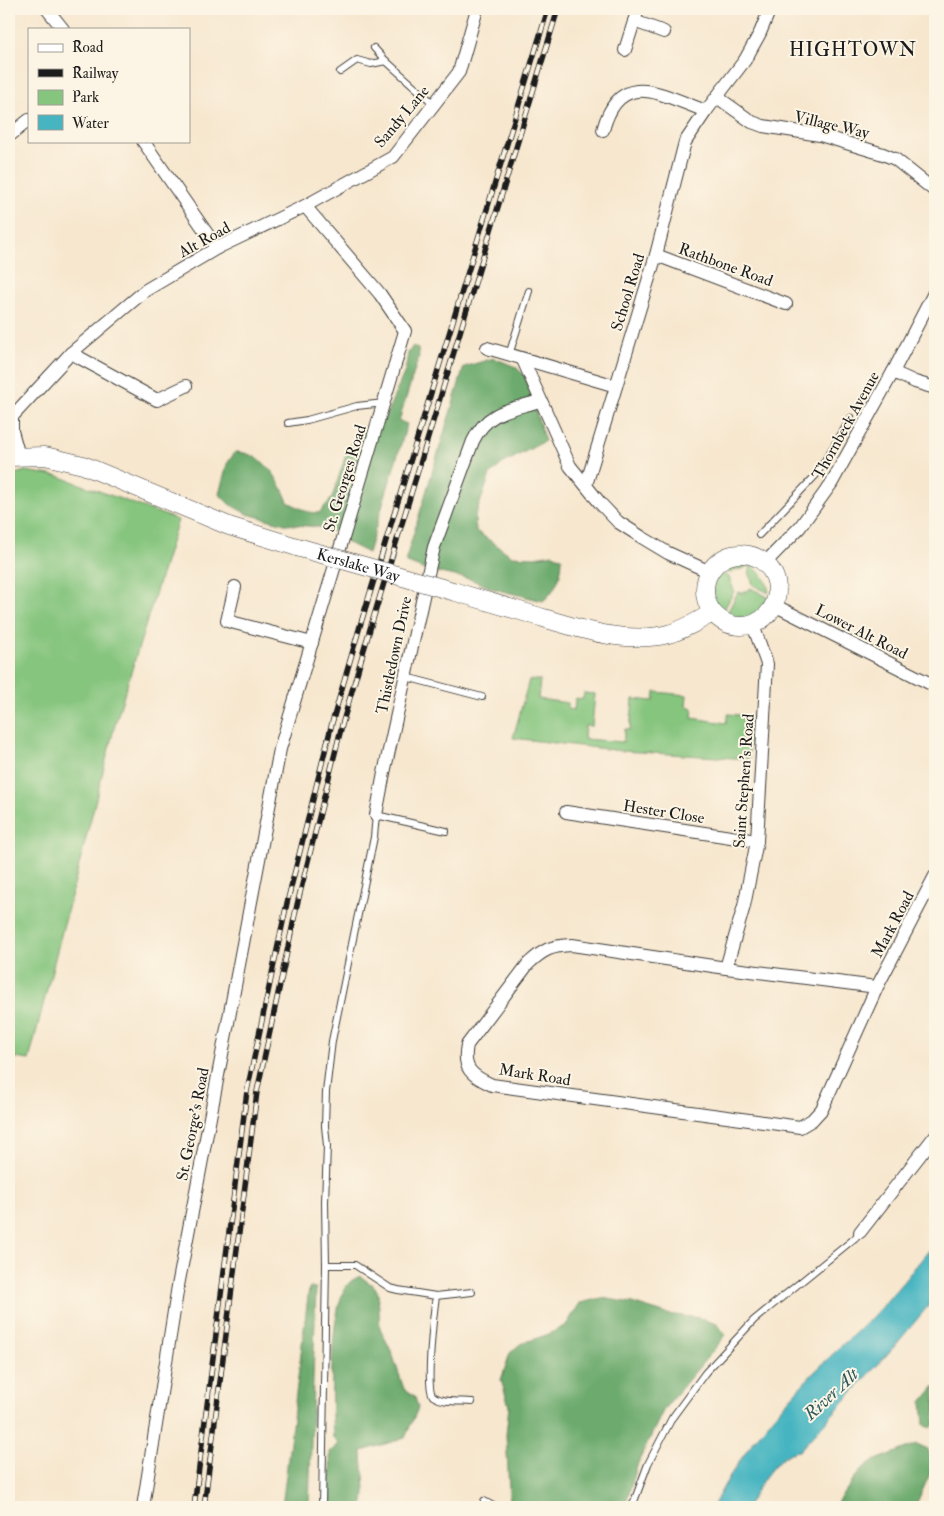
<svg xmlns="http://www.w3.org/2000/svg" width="944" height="1516" viewBox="0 0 944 1516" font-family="'IM FELL Double Pica',serif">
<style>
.green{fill:#85c57e;stroke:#50704d}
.forest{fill:#6caa6d;stroke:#446344}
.water{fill:#47b5c1;stroke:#32686e}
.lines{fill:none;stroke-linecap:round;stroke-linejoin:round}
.lane-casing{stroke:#3d3a37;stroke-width:8}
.street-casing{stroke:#3d3a37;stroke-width:14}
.secondary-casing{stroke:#3d3a37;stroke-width:19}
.lane{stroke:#fff;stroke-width:6}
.street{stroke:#fff;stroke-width:12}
.secondary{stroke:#fff;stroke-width:18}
.rail-casing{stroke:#1c1c1c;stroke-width:5.5}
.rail{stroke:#fcf5e5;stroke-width:4;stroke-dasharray:11;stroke-linecap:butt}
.secondary-bridge-casing{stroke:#3d3a37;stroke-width:19;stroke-linecap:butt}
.secondary-bridge{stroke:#fff;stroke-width:18}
.labels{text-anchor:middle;stroke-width:4;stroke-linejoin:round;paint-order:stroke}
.street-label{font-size:16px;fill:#1c1c1c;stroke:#fcf5e5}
.water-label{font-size:18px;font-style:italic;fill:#2d595e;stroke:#fcf5e5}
.quarter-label{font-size:19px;letter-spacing:1px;fill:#1c1c1c;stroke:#fcf5e5}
</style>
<rect width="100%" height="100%" fill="#fcf5e5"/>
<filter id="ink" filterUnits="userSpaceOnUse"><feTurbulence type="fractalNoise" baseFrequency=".02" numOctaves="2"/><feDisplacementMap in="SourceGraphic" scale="10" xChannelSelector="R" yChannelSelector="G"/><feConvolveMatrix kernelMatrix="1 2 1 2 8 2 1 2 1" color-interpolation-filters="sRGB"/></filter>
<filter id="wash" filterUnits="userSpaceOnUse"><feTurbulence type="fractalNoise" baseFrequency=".0096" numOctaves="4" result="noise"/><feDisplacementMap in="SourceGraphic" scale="20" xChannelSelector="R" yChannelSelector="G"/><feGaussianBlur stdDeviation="1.12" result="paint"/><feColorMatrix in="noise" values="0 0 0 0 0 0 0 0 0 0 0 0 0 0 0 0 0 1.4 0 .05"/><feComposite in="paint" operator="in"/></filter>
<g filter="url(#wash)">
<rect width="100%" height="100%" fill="#f7e7cf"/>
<g class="green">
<polygon points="25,471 58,476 178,520 116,721 29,1060 9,1057 9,476"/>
<polygon points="741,564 747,565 745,568 736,570 731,573 724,570 730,566"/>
<path d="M751,566C761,572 768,580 769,593L753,585L749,571Z"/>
<path d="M720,572L729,577L734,591L722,614C709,602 710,586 720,572Z"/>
<path d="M751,588L768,597C763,618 744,625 725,617L738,592L743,593Z"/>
<polygon points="529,680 540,680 538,699 568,703 568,709 574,710 575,698 583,699 584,693 595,694 592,726 585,726 584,739 623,742 625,729 630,730 633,699 654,701 655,692 687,695 686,706 693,708 692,718 726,723 728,714 751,716 749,759 622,751 513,738"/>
</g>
<g class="forest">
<path d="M413,346L418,349L419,356L399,421L407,424L368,553L348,543L335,532L318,527L285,524L247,514L229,504L219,494L227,464L235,452C263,452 279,478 288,502L308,512L319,513L332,498L349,445L364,431L376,427L385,417L405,371L408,353Z"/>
<path d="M494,358L516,367L525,376L545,441L502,464L490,475L475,517L476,531L512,556L535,557L553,554L562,558C562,574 556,591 543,601L494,589L470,579L425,570L405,562L464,367Z"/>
<path d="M360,1276L375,1287L378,1293L380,1328L392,1353L404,1389L415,1397L418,1408L405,1438L362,1451C362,1469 368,1491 363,1507H331L330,1452L339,1444L333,1438C331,1408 328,1301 350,1282C353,1279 357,1278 360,1276Z"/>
<polygon points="309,1288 316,1288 309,1507 282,1507"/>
<polygon points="602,1298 632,1303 667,1314 699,1318 717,1324 726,1335 664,1409 638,1463 625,1507 510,1507 506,1435 509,1406 501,1380 510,1353 520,1344 549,1334 566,1325 580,1303"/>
<polygon points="935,1386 935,1424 931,1428 924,1425 922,1402"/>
<polygon points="917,1444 928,1449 933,1467 915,1507 836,1507 838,1501 861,1470 871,1462"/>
</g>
<path class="water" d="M935,1243V1298L893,1348L799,1451C777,1452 756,1490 747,1507H713C742,1447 789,1396 837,1350C849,1338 862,1328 873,1316C895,1293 915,1267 935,1243Z"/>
</g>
<g filter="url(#ink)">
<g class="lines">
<g class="lane-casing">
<g id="lane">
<polyline points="374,48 386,61 434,104"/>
<polyline points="340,72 357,60 371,64 386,61"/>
<polyline points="509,355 529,291"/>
<polyline points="288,423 307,420 357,406 384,403"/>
<polyline points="759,535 816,475 851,418"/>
<polyline points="406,677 482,697"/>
<path d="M326,1265H355L390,1288L398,1290L436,1296C434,1310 425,1389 433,1396C443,1403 460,1401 472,1402"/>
<polyline points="436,1296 472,1292"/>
<polyline points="484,1501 495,1507"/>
<polyline points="322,1507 326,1265 325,1202 327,1146 325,1126 326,1092 332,1041 374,837 376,815 446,831"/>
<polyline points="632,1507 648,1464 672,1418 705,1373 754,1320 855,1238 860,1232"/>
</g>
</g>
<g class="street-casing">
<g id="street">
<polyline points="47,9 63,29"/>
<polyline points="634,21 664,32"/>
<polyline points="625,50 638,9"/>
<polyline points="717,97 752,122 763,126 820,135 883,154 895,159 935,191"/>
<path d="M603,130C620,66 663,96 706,111"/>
<polyline points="9,136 29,120"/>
<polyline points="143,141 217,248"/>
<polyline points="656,255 786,304"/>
<polyline points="487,348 616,386"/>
<polyline points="71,353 157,400 186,386"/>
<polyline points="523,360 570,466 600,503 618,522 643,538 668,553 710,572"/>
<polyline points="893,372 915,382 935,388"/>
<polyline points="12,415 12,431 19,456"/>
<polyline points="9,420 71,353 146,290 217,248 305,206 393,157 459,72 477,9"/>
<polyline points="586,485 656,255 685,142 706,111 745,60 760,33 770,9"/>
<polyline points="765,563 800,527 831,484 893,372 935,291"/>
<polyline points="235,587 227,621 312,643"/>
<polyline points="774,605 935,686"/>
<polyline points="566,812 757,841"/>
<path d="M376,815L384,773L434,547L473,441C488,410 510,410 540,401"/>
<polyline points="726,968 744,906 757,841 767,664 753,625"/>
<path d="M877,987L726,968L572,945C551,946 544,949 528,964L467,1045C462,1069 472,1076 492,1085L800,1127L812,1120L822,1109L877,987L935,876"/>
<polyline points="860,1232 935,1136"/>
<polyline points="143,1507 178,1286 280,749 405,331 380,294 305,206"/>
</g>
</g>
<g class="secondary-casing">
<g id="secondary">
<polyline points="9,457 45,456 83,465 229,526 297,547"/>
<circle cx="741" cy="590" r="36"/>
<path d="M456,592C483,600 510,608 537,616C576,628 626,645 668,634C684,630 698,621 712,613"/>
</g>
</g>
<use href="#lane" class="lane"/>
<use href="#street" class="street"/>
<use href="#secondary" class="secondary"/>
<g class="rail-casing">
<g id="rail">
<polyline points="194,1507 247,1091 287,903 332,723 360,626 548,9"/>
<polyline points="204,1507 257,1092 297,905 342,725 370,629 558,9"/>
</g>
</g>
<use href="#rail" class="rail"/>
<g class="secondary-bridge-casing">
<g id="secondary-bridge">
<path id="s1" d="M297,547L456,592"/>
</g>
</g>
<use href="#secondary-bridge" class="secondary-bridge"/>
</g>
</g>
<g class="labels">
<g class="street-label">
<text transform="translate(401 116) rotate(-50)" y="6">Sandy Lane</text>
<text transform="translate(832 124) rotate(13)" y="6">Village Way</text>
<text transform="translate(204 239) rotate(-29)" y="6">Alt Road</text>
<text transform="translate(726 264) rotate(20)" y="6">Rathbone Road</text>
<text transform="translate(627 292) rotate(-73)" y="6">School Road</text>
<text transform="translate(845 425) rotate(-61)" y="6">Thornbeck Avenue</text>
<text transform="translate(344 478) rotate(-73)" y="6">St. Georges Road</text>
<text dy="6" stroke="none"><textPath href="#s1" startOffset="64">Kerslake Way</textPath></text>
<text transform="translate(862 631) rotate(27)" y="6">Lower Alt Road</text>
<text transform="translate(393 655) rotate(-78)" y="6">Thistledown Drive</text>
<text transform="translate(743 781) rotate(-86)" y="6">Saint Stephen's Road</text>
<text transform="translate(664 811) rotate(9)" y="6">Hester Close</text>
<text transform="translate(892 924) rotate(-62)" y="6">Mark Road</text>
<text transform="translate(535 1074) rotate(9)" y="6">Mark Road</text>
<text transform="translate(192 1124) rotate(-79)" y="6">St. George's Road</text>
</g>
<g class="water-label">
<text transform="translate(831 1394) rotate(-43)" y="6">River Alt</text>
</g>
<g class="quarter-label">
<text x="853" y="56">HIGHTOWN</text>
</g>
</g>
<rect width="944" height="1516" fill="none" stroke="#fcf5e5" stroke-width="30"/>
<rect x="28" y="28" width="162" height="115" fill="#fcf5e5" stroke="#a29e95"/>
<rect x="38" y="44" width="25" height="8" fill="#ffffff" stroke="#a29e95"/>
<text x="72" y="52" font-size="15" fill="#1c1c1c">Road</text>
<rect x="38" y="69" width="25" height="8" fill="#1c1c1c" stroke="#a29e95"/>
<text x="72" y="78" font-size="15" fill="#1c1c1c">Railway</text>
<rect x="38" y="90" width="25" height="15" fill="#85c57e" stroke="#a29e95"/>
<text x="72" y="102" font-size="15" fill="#1c1c1c">Park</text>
<rect x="38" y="115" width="25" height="15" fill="#47b5c1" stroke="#a29e95"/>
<text x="72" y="128" font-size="15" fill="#1c1c1c">Water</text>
</svg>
